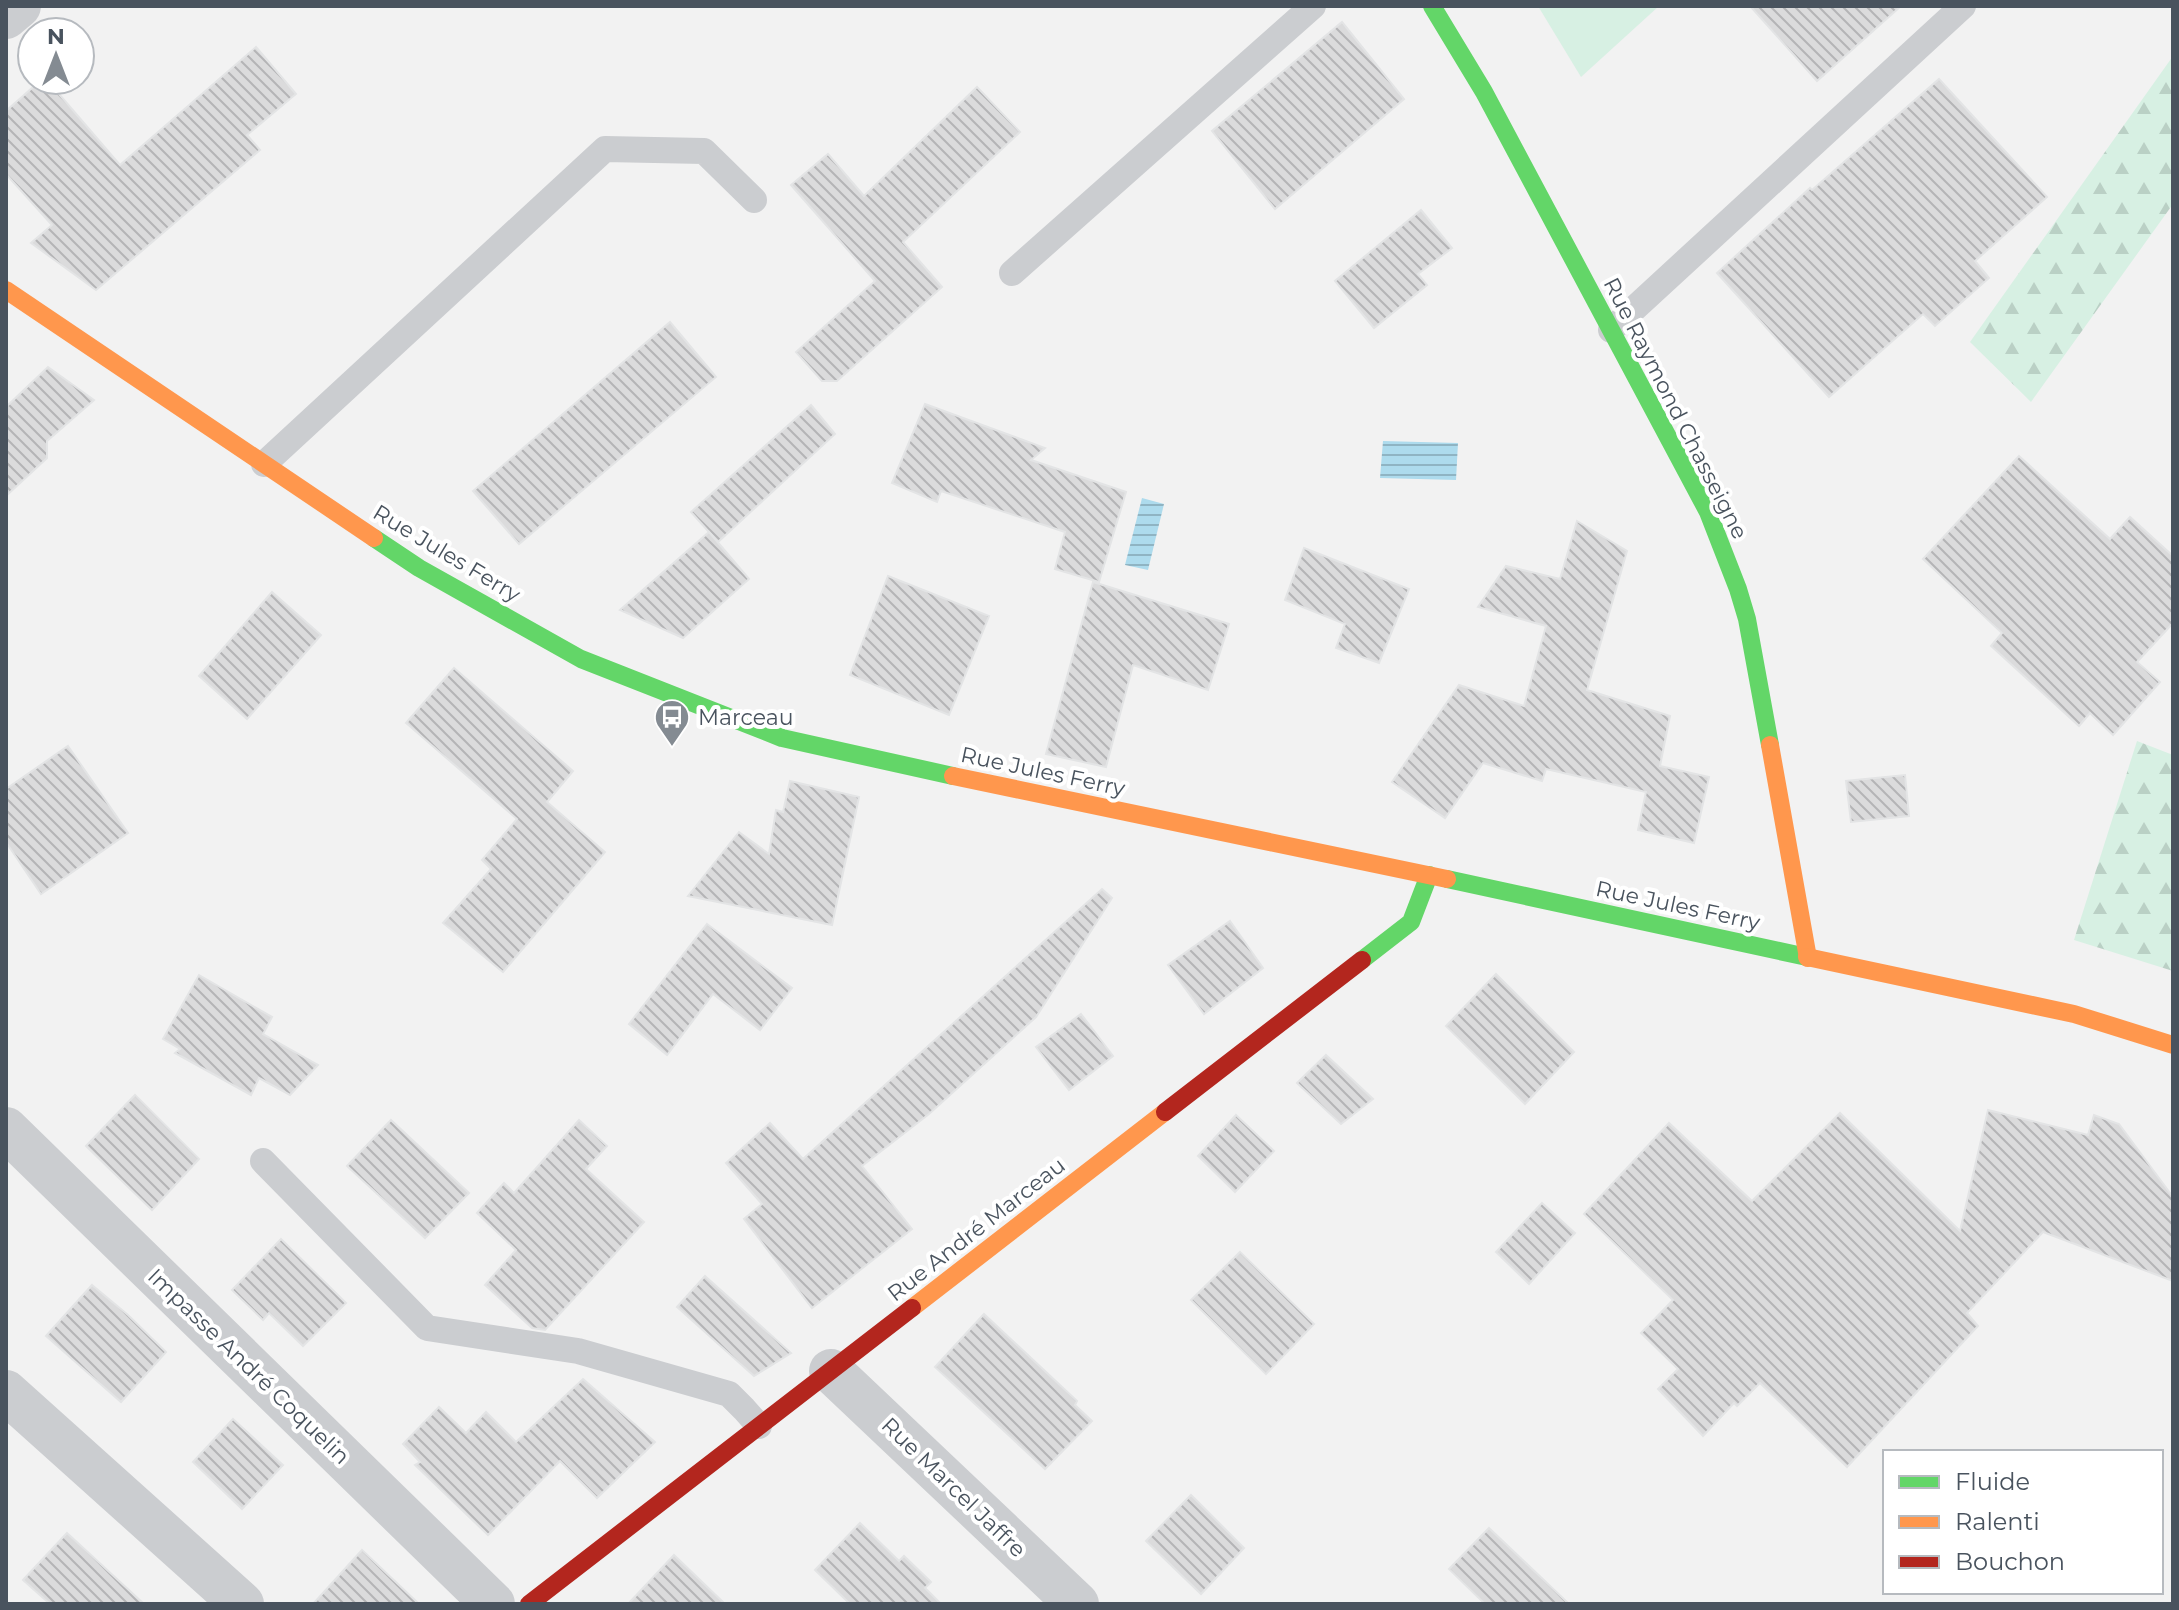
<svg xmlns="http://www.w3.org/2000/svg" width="2179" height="1610" viewBox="0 0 2179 1610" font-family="Montserrat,sans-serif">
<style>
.forest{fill:url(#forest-firs)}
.pitch{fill:#d7f0e3}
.water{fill:url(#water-rules)}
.building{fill:url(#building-back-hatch);stroke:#e3e4e5;stroke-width:2}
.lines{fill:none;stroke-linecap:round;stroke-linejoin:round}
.lane{stroke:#cbcdd0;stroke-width:26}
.street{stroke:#cbcdd0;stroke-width:44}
.fast{stroke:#63d668;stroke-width:18}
.slow{stroke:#ff974d;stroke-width:18}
.jam{stroke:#b3261e;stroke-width:18}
.labels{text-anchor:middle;stroke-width:8;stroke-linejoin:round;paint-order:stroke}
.street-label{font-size:22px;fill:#49535e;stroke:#fff}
.poi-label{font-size:22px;fill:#49535e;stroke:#fff;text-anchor:start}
</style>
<defs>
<pattern id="forest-firs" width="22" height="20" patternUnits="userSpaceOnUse" patternTransform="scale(2)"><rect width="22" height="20" fill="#d7f0e3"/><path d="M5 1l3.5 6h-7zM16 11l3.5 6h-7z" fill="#bad0c5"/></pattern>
<pattern id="water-rules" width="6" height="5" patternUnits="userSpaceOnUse" patternTransform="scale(2)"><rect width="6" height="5" fill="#addbed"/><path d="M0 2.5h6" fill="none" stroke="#8fb4c3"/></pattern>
<pattern id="building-back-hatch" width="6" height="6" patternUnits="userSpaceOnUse" patternTransform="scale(2)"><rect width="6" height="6" fill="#dbdbdc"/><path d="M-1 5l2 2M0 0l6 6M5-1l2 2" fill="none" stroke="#b4b4b6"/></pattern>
</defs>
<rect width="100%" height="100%" fill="#f2f2f2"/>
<g class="forest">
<polygon points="2173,56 2173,204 2031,402 1970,342"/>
<polygon points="2137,741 2173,755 2173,971 2074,940"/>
</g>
<polygon class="pitch" points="1538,6 1659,6 1581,77"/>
<g class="water">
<polygon points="1383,441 1458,443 1456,480 1380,478"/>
<polygon points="1142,498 1164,504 1148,570 1125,565"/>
</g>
<g class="building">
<polygon points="1750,6 1901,6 1817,81"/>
<polygon points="1342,22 1404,99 1275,209 1212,131"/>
<polygon points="256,47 296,94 247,135 260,150 96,290 31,243 52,225 6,174 6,111 41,80 47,80 120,165"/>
<polygon points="1939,79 2047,197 1975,261 1989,278 1935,326 1923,314 1829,397 1717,273 1810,188 1812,190"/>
<polygon points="977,87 1020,132 903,242 942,287 837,381 822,381 796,352 875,281 791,185 828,154 864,196"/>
<polygon points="1421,210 1452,248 1418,274 1427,285 1374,328 1335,281"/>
<polygon points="670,322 716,377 519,544 473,491"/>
<polygon points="48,367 94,400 47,441 47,458 6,496 6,407"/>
<polygon points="925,404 1045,448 1031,460 1126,492 1099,582 1055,569 1065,532 941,491 937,502 892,483"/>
<polygon points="811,405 835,434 718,542 691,512"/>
<polygon points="2019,456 2110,539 2130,517 2173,556 2173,623 2137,662 2160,682 2113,735 2090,713 2079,726 1991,646 2002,633 1923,559"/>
<polygon points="1577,521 1627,551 1587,690 1670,716 1660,766 1709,777 1694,843 1638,830 1646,792 1546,769 1542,781 1483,763 1445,818 1392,782 1459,685 1524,706 1546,626 1478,607 1506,566 1560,579"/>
<polygon points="709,532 749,579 683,638 620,610"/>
<polygon points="1304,548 1409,589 1379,663 1336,648 1345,624 1285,600"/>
<polygon points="888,576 989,616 949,715 850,675"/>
<polygon points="1093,582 1229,624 1208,690 1133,665 1106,767 1046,754"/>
<polygon points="272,592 321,635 247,719 199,676"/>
<polygon points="454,668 573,771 547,802 605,852 503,972 443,923 491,869 482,860 517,819 406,723"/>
<polygon points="68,746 128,833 41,894 6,842 6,789"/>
<polygon points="1905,775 1909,816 1851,822 1846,781"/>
<polygon points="790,781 859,797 832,925 688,896 739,832 769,854 776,810 783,812"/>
<polygon points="1102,889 1112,898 1036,1017 929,1114 862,1166 912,1229 812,1308 744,1219 762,1204 726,1163 770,1123 803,1159"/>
<polygon points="1230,921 1263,968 1204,1014 1168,965"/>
<polygon points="707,924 792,988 760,1030 713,994 667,1055 629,1024"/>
<polygon points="1496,974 1574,1052 1525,1104 1446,1026"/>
<polygon points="199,975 272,1017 263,1034 318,1065 290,1095 259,1078 251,1095 175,1053 180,1049 163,1039"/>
<polygon points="1081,1014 1113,1056 1069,1090 1036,1047"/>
<polygon points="1326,1055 1373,1099 1341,1124 1297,1083"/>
<polygon points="135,1095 199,1159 152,1210 86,1146"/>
<polygon points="1988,1110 2088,1135 2094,1115 2119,1124 2173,1197 2173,1281 2043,1232 1967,1313 1978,1326 1847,1467 1760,1383 1737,1406 1734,1403 1703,1436 1658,1389 1678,1369 1641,1333 1673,1300 1584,1214 1669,1123 1752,1201 1840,1113 1960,1231"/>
<polygon points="1236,1115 1274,1151 1235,1192 1198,1156"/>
<polygon points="391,1120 469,1193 425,1238 347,1166"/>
<polygon points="579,1120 607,1146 586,1169 644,1222 545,1330 532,1328 485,1285 516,1250 477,1213 504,1183 514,1193"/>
<polygon points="1542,1203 1575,1233 1529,1284 1496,1252"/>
<polygon points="281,1239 346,1303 303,1346 269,1313 263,1320 232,1290"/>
<polygon points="1240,1252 1314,1324 1266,1374 1191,1300"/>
<polygon points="705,1276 791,1353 754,1376 677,1307"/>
<polygon points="92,1285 128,1315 166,1352 121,1402 46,1336"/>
<polygon points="984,1314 1077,1401 1075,1405 1092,1421 1045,1469 935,1367"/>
<polygon points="583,1379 655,1442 597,1498 560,1461 488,1535 415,1465 420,1462 403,1444 439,1407 466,1433 486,1412 516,1442"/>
<polygon points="233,1419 283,1465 242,1509 193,1462"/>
<polygon points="1191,1495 1244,1548 1201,1594 1146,1541"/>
<polygon points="860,1523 899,1561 904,1556 931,1582 925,1588 941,1604 850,1604 815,1570"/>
<polygon points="1489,1528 1569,1604 1485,1604 1449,1569"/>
<polygon points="67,1533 144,1604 50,1604 23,1580"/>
<polygon points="362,1550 419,1604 313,1604"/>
<polygon points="674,1555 725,1604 628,1604"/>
</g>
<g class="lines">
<g class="lane">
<polyline points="1012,273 1313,6"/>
<polyline points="1611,330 1963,6"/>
<polyline points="264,464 605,149 704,151 754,200"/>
<polyline points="263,1161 427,1328 578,1351 729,1394 744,1409 759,1426"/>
</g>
<g class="street">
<polyline points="6,17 19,6"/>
<polyline points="6,1129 493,1604"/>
<polyline points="831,1371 1077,1604"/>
<polyline points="6,1392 242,1604"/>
</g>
<g class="fast">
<polyline points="1432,6 1484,92 1708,512 1738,589 1747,619 1770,745"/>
<polyline points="374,538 419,568 581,659 782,738 953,776"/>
<polyline points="1447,879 1807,957"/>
<polyline points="1362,960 1411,922 1429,875"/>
</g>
<g class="slow">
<polyline points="6,290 374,538"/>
<polyline points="1770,745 1808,958"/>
<polyline points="953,776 1447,879"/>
<polyline points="1807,957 2074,1014 2173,1045"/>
<polyline points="912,1308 1165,1112"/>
</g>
<g class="jam">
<polyline points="1165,1112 1362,960"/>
<polyline points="529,1604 912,1308"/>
</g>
</g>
<defs>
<g id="bus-pin" transform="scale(1.8)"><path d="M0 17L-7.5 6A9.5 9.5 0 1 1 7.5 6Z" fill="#848b92" stroke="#fff"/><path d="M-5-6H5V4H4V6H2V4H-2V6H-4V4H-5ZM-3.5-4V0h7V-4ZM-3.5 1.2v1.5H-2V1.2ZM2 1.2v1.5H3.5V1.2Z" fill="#fff"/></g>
</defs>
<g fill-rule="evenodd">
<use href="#bus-pin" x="672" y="717"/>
</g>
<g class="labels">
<g class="street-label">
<text transform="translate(1676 408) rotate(63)" y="8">Rue Raymond Chasseigne</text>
<text transform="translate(447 553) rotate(31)" y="8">Rue Jules Ferry</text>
<text transform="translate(1043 771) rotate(12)" y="8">Rue Jules Ferry</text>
<text transform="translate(1678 905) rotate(12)" y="8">Rue Jules Ferry</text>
<text transform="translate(976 1229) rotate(-38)" y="8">Rue André Marceau</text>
<text transform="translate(249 1366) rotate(44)" y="8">Impasse André Coquelin</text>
<text transform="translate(954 1487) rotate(44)" y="8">Rue Marcel Jaffre</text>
</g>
<g class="poi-label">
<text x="698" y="725">Marceau</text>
</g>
</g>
<rect width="2179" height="1610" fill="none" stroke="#49535e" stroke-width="16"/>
<rect x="1883" y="1450" width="280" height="144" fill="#ffffff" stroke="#b6babf" stroke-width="2"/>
<rect x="1899" y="1476" width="40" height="12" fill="#63d668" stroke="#b6babf" stroke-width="2"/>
<text x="1955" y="1490" font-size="24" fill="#49535e">Fluide</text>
<rect x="1899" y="1516" width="40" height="12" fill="#ff974d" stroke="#b6babf" stroke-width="2"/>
<text x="1955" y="1530" font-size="24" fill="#49535e">Ralenti</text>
<rect x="1899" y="1556" width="40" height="12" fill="#b3261e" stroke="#b6babf" stroke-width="2"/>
<text x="1955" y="1570" font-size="24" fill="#49535e">Bouchon</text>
<g transform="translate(56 56)"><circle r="38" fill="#ffffff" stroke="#b6babf" stroke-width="2"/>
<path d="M0-6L14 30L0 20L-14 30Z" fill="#848b92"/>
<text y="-12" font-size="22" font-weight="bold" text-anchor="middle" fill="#49535e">N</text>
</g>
</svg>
